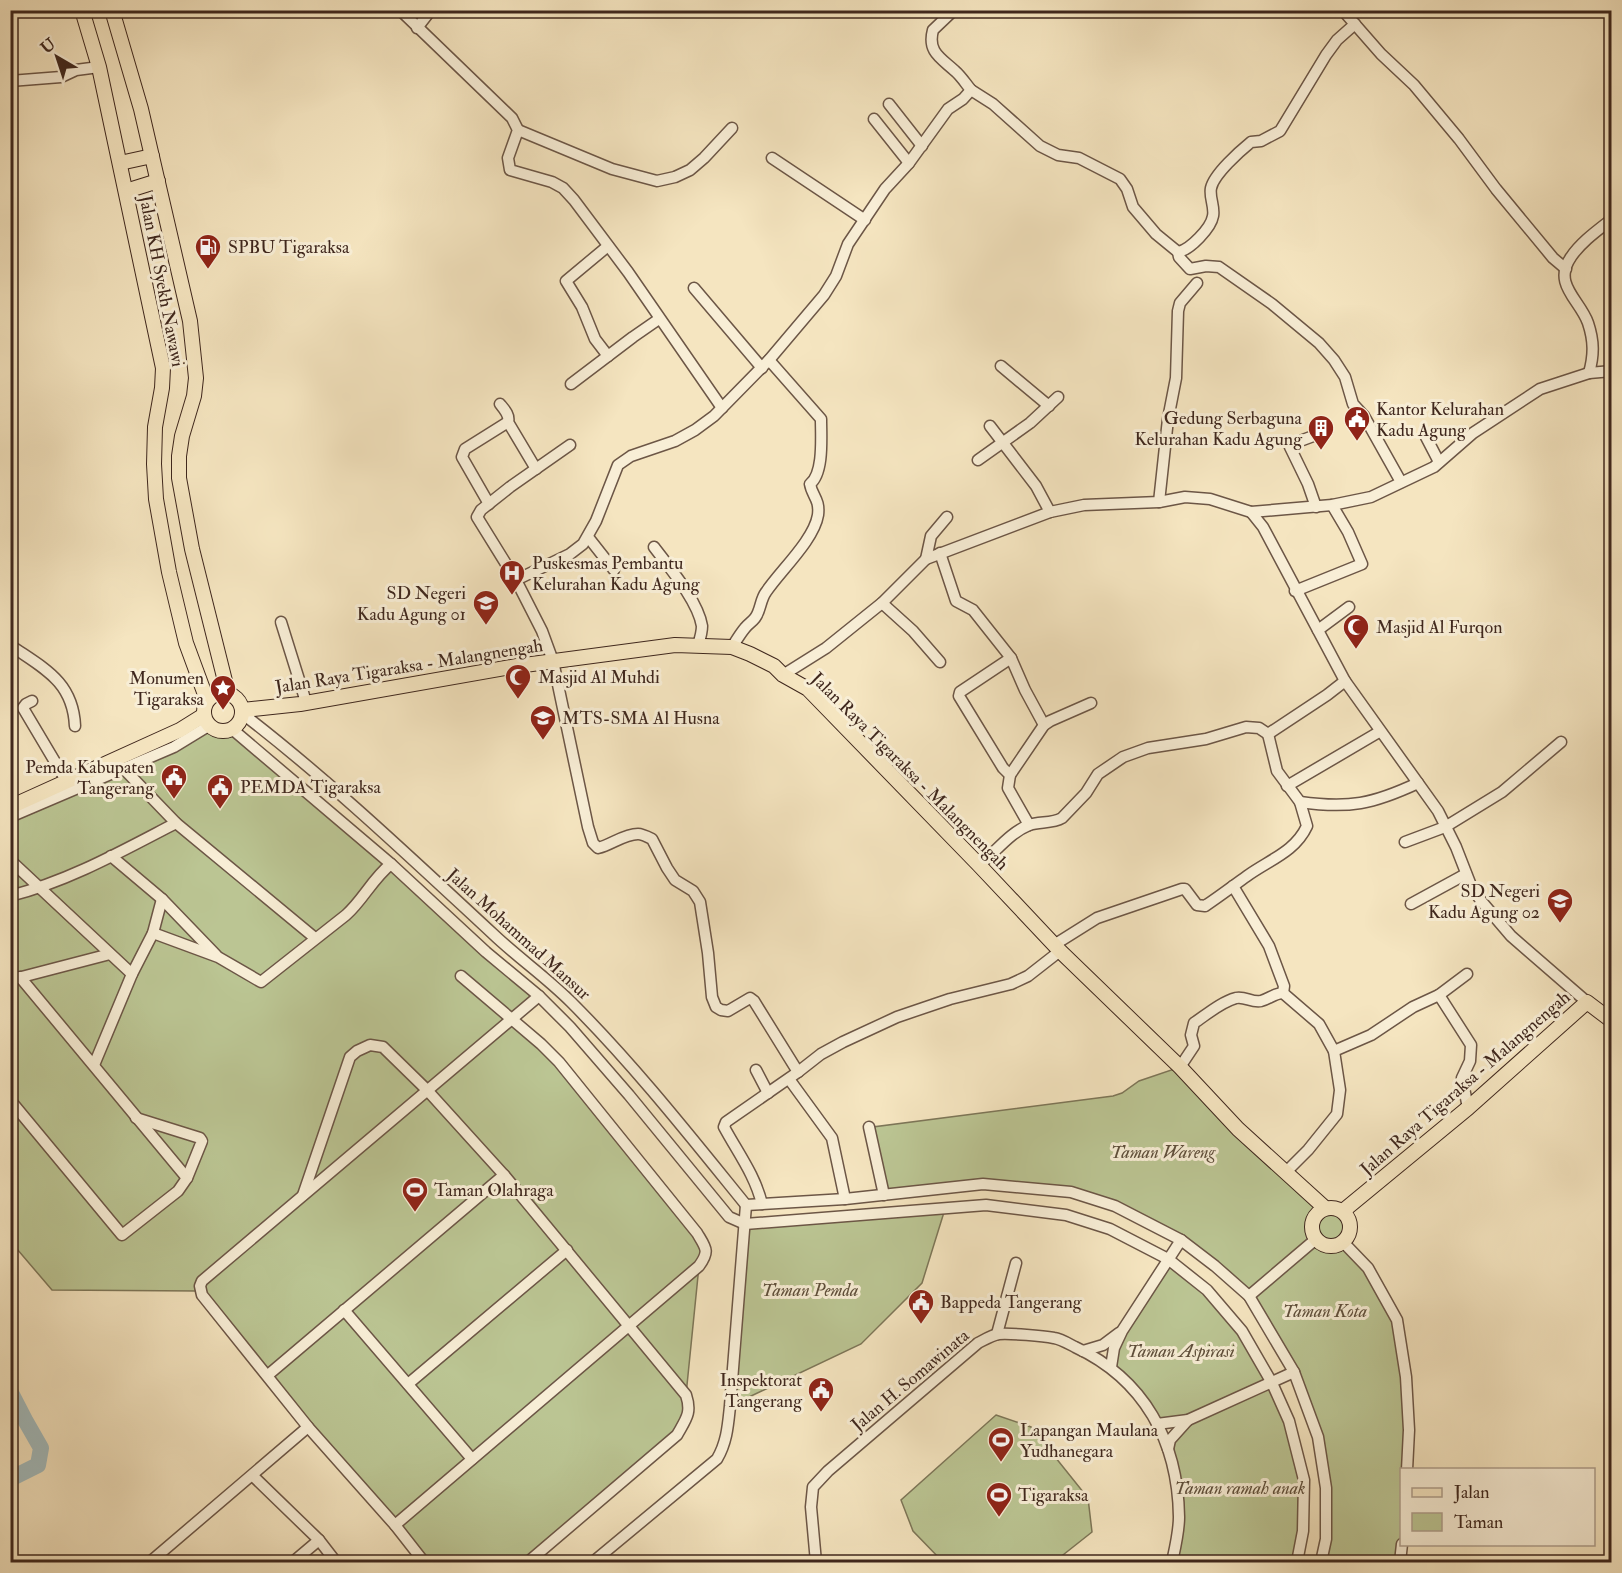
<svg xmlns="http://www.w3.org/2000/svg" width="1622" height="1573" viewBox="0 0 1622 1573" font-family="'IM FELL Double Pica',serif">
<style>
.green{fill:#bbc593;stroke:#7d7658;stroke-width:1.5}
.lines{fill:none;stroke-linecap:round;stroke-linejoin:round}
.river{stroke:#a3bcbe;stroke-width:16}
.minor-casing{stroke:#6c5646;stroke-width:13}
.major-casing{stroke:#3f271d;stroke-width:16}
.minor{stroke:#f8eed6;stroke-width:10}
.major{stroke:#f5e5c0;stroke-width:14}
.labels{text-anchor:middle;stroke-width:6;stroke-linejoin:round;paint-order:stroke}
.poi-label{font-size:18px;fill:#3f271d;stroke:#f8eed6;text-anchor:start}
.street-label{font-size:18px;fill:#3f271d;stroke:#f8eed6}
.park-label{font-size:18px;font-style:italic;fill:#5e4e3a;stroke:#f8eed6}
</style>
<rect width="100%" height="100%" fill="#f5e5c0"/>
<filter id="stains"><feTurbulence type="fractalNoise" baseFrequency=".00333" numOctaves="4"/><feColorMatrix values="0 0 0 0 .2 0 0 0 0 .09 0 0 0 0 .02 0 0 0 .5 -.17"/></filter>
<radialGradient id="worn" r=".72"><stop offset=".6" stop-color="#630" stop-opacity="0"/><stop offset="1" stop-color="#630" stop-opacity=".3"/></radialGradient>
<g class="green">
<path d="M210,725C217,730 222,731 232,729L539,996L512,1018L537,1041L705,1248L699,1266L686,1395L690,1407L677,1435L528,1562H421L198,1291L52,1290L11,1242L10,817L123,768Z"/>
<path d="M1180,1067L1325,1208C1348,1205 1357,1224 1344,1242L1368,1268L1397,1320L1406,1377L1407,1469L1402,1470L1400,1562H1321L1326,1490L1318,1437L1294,1372L1249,1296L1181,1240L1071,1192L983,1184L887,1194L873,1127L1113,1096L1122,1093L1139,1081Z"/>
<polygon points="945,1209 922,1283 861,1344 730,1406 745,1224"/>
<polygon points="1168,1259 1242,1331 1272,1383 1304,1480 1297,1562 1172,1562 1179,1519 1168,1449 1187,1420 1157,1424 1111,1367 1114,1348"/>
<polygon points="996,1415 1031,1427 1088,1498 1092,1532 1054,1562 943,1562 913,1531 901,1500"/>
</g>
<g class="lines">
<polyline class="river" points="10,1391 25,1420 41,1448 38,1465 10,1479"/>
<g class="minor-casing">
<g id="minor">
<polyline points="400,10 512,118 518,130 508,158 510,170 552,182 563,188 574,200 628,272 722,408"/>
<polyline points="1345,10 1346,14 1381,54 1414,85 1459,139 1496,189 1553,258 1566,269"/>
<polyline points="417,28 431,10"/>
<polyline points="10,81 61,77 76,70 99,67"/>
<path d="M971,90L993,104L1040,146L1058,155L1079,158L1120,179L1127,189L1133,207L1156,234L1178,252C1190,250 1211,228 1213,216C1215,207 1209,197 1211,188C1214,174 1240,151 1251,142L1261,141L1280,131L1326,55L1337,40L1355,24"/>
<polyline points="889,104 922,146"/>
<polyline points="874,119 909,163"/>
<polyline points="518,130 612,169 657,181 675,177 690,170 704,158 732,128"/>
<polyline points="772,158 865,220"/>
<polyline points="1178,252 1179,257 1190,269 1206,266 1219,267 1272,304 1319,343 1334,360 1345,377 1353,404 1364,416 1401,482"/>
<polyline points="694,288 762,368"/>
<polyline points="608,356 595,339 582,307 566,281 608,246"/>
<polyline points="1001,366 1049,406"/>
<path d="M1589,373C1594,355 1594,341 1588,323C1580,300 1552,284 1571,257C1581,242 1598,230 1612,219"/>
<polyline points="571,384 633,337 659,319"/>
<path d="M500,404C504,409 510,415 508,422L536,469"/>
<polyline points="990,426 1036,486 1050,512"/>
<polyline points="1426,437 1439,462"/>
<path d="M570,445L510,487L481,510L477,517L516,580L542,631L553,661L588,827L593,843L598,848C611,845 624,834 638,834C642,834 648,837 652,839L667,868L675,880L693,891L700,902L708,953L712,997L716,1007L721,1010L728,1011L750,998L754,1001L798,1072"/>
<polyline points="978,460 1030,423 1058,397"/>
<polyline points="1159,502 1168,419 1176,378 1178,311 1180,303 1197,283"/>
<polyline points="489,504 462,457 465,449 508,422"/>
<polyline points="1316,507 1308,484 1290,447 1292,444 1324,432"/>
<polyline points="1251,512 1263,527 1345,681 1438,811 1456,847 1472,888 1482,902 1511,936 1587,1002"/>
<polyline points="588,537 614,570"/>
<path d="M654,547C669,567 698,601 702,626C702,632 700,639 698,645"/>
<polyline points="940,553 956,601 973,610 1011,658 1025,690 1044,725"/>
<polyline points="926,559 931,536 947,517"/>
<path d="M516,580L570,554L583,544L596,521L618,465L631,456L675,441L695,430L714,416L769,360L824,295L836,276L848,244L885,189L909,163L948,109L963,99L971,90C966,84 961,76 955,71C941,58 927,52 933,30L954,10"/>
<polyline points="1295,591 1362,564 1348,532 1332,505"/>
<polyline points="882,603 913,631 940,662"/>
<polyline points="281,622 306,702"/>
<polyline points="1318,630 1349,607"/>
<path d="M10,645C43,668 73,681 75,726"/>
<path d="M732,647C736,641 740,634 745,628C748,624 752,622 755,618C761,610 760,600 766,592C780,571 814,540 818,515C820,499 812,496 810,484C824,473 821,437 821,419L769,360"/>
<polyline points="1011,658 960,692 959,696 1003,768 1010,775 1008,788 1029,825"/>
<polyline points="783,675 826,648 882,603 926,559 1050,512 1084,505 1159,502 1185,497 1210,499 1251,512 1332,505 1371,497 1434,467 1473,433 1540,389 1589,373 1612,371"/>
<polyline points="32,701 26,704 23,708 67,782"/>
<path d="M243,714C330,781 411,858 492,933C517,957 546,977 571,1002C634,1065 690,1136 746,1205"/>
<polyline points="232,729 391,864 486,952 539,996 570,1027 629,1095 729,1217 745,1224 986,1205 1066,1215 1110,1229 1168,1259 1207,1290 1242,1331 1272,1383 1289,1421 1304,1480 1303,1531 1297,1562"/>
<polyline points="123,768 176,823 315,938"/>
<polyline points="1010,775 1044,725 1050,721 1091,703"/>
<polyline points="1287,786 1379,732"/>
<path d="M1300,802C1349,809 1373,804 1418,783"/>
<polyline points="10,817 174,747 210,725"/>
<polyline points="1405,842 1445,827 1502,792 1561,742"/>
<polyline points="111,856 162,899 216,955"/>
<polyline points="10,860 132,974"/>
<path d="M979,865C996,852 1009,833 1029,825C1039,821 1052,824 1062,818L1086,793L1098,774L1123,757L1148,748L1206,739L1246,727L1259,728L1268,734L1327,695L1345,681"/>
<path d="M10,896C69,881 122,851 176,823"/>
<polyline points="1411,904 1466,874"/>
<path d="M153,933L218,957L261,982L346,915C363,900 373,878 391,864"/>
<path d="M1054,945L1097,918L1182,889H1185L1197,905L1205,906C1220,896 1233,886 1247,876C1269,860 1295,852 1307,826L1300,802L1277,771L1268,734"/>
<polyline points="20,977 187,1178"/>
<polyline points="10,980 110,954"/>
<polyline points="1283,993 1319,1024 1334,1051"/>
<polyline points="1439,995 1471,1045 1470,1061 1462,1078 1468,1108"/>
<polyline points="94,1065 132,974 153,933 162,899"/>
<path d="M1180,1067L1194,1046L1191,1035L1194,1023C1206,1015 1221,1002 1236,998C1245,996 1252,1003 1261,1001C1269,999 1275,993 1283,993L1284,986L1269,946L1233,886"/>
<polyline points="756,1070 768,1093"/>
<polyline points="789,1079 832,1138 845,1199"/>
<polyline points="10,1100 122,1235 178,1191 187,1178 202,1141 200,1138 136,1118"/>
<polyline points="869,1127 884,1195"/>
<polyline points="1286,1172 1308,1150 1337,1114 1340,1090 1334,1051 1371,1035 1413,1007 1439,995 1467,974"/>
<path d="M303,1195L350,1057L357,1051L370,1045L383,1047L427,1090L504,1175L686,1395C692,1413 686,1419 677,1435L528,1562"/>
<path d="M762,1204C755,1175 738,1153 724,1127L726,1122L798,1072L821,1054L843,1042L897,1017L950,999L1011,984L1028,976L1060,951"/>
<polyline points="746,1205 845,1199 983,1184 1071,1192 1115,1206 1181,1240 1215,1266 1249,1296 1294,1372 1318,1437 1326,1488 1326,1539 1321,1562"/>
<polyline points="1343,1242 1368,1268 1397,1320 1406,1377 1409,1430 1407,1470"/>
<polyline points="1249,1296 1316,1239"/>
<polyline points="344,1310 472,1459"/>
<polyline points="997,1334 1016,1263"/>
<polyline points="1083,1351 1103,1345 1119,1333"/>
<polyline points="1111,1367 1114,1348 1122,1331 1181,1240"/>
<polyline points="268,1375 504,1175"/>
<polyline points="408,1384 567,1250"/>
<polyline points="1157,1424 1188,1420 1294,1372"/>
<polyline points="1168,1449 1170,1440 1188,1420"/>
<polyline points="253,1476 319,1540 336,1562"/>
<path d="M395,1525L699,1266C710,1251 706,1248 697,1233L559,1062L541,1044L461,976"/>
<polyline points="150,1562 308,1427"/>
<polyline points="293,1562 319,1540"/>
<polyline points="424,1562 395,1525 308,1427 202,1295 200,1286 202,1281 539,996"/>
<path d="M593,1562L717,1459C727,1442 728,1425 730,1406L746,1205"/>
<path d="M816,1562L811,1507L813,1487L828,1471L978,1343C984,1340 992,1335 999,1334C1010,1333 1043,1336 1054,1338C1061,1339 1069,1344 1075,1347C1144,1379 1178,1441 1179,1517C1179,1532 1175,1548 1172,1562"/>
<polyline points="1400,1562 1402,1544"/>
</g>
</g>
<g class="major-casing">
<g id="major">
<polyline points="82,10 99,67 163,368 162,388 155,427 154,464 156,499 169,572 186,643 207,700"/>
<polyline points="112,10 141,109 190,321 196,378 194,396 182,436 179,456 179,478 192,549 228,693"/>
<polyline points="120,163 152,156"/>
<polyline points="126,191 158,181"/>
<circle cx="223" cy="712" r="19"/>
<polyline points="243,710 300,704 517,666 675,645 732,647 750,654 774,666 783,675 808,689 979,865 1060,951 1180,1067 1238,1129 1325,1208"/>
<polyline points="10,807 180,730 204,715"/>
<circle cx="1331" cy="1227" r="19"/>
<polyline points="1343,1211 1468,1108 1587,1002 1612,1021"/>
</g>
</g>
<use href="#minor" class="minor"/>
<use href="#major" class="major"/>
</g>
<defs>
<g id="fuel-pin" transform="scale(1.35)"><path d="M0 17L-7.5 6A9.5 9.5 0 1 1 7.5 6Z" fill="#8f2418" stroke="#f8eed6"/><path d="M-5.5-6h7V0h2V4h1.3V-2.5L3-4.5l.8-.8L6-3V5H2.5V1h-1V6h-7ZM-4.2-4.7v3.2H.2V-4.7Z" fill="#fff"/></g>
<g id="civic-pin" transform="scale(1.35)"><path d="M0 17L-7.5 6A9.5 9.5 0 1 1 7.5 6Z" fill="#8f2418" stroke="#f8eed6"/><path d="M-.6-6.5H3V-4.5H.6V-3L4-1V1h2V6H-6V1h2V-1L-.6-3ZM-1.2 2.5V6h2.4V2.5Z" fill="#fff"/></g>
<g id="building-pin" transform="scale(1.35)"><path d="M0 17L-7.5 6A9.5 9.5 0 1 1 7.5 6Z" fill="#8f2418" stroke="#f8eed6"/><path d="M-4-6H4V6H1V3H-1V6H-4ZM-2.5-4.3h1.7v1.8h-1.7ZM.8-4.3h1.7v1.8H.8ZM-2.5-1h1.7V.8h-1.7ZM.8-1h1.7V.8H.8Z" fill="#fff"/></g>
<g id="hospital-pin" transform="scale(1.35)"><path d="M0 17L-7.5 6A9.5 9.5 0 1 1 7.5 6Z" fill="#8f2418" stroke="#f8eed6"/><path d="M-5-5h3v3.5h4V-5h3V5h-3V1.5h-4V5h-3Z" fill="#fff"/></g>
<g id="school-pin" transform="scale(1.35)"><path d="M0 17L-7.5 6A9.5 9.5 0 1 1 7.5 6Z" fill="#8f2418" stroke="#f8eed6"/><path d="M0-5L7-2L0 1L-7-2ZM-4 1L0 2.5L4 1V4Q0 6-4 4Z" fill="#fff"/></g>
<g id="mosque-pin" transform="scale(1.35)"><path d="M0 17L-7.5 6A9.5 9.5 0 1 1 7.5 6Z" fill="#8f2418" stroke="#f8eed6"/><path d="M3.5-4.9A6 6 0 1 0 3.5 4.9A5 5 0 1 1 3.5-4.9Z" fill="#fff"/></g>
<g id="sight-pin" transform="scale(1.35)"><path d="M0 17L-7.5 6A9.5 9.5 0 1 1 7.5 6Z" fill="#8f2418" stroke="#f8eed6"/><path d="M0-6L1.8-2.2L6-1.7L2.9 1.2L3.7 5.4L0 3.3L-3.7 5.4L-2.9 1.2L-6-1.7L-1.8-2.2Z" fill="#fff"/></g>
<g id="stadium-pin" transform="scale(1.35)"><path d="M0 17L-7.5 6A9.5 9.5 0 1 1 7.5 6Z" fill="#8f2418" stroke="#f8eed6"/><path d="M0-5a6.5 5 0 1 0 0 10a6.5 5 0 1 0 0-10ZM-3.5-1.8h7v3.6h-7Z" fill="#fff"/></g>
</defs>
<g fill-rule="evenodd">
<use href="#fuel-pin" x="208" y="247"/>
<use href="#civic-pin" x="1357" y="419"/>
<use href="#building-pin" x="1321" y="428"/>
<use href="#hospital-pin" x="512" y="573"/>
<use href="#school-pin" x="486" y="603"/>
<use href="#mosque-pin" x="1356" y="627"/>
<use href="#mosque-pin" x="518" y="677"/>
<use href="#sight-pin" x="223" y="688"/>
<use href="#school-pin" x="543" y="718"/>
<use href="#civic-pin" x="174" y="777"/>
<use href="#civic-pin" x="220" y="787"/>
<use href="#school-pin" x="1560" y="901"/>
<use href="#stadium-pin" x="415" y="1190"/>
<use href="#civic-pin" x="921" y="1302"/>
<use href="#civic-pin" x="821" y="1390"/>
<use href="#stadium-pin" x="1001" y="1440"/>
<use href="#stadium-pin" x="999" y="1495"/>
</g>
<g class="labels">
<g class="poi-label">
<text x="228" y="253">SPBU Tigaraksa</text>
<text x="1376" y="415">Kantor Kelurahan<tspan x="1376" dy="21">Kadu Agung</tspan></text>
<text x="1302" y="424" text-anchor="end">Gedung Serbaguna<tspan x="1302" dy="21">Kelurahan Kadu Agung</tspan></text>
<text x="532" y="569">Puskesmas Pembantu<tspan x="532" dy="21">Kelurahan Kadu Agung</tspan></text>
<text x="466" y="599" text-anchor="end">SD Negeri<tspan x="466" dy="21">Kadu Agung 01</tspan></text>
<text x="1376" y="633">Masjid Al Furqon</text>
<text x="538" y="683">Masjid Al Muhdi</text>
<text x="204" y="684" text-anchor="end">Monumen<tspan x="204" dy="21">Tigaraksa</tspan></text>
<text x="562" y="724">MTS-SMA Al Husna</text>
<text x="154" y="773" text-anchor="end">Pemda Kabupaten<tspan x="154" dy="21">Tangerang</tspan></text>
<text x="240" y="793">PEMDA Tigaraksa</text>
<text x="1540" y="897" text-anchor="end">SD Negeri<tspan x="1540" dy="21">Kadu Agung 02</tspan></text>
<text x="434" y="1196">Taman Olahraga</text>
<text x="940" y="1308">Bappeda Tangerang</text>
<text x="802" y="1386" text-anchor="end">Inspektorat<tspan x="802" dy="21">Tangerang</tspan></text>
<text x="1020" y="1436">Lapangan Maulana<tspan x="1020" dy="21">Yudhanegara</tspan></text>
<text x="1018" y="1501">Tigaraksa</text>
</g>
<g class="street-label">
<text transform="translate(162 281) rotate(79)" y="6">Jalan KH Syekh Nawawi</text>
<text transform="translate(409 666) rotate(-9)" y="6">Jalan Raya Tigaraksa - Malangnengah</text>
<text transform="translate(910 771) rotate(45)" y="6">Jalan Raya Tigaraksa - Malangnengah</text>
<text transform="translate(519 934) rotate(42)" y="6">Jalan Mohammad Mansur</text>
<text transform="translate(1465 1083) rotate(-41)" y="6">Jalan Raya Tigaraksa - Malangnengah</text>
<text transform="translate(910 1380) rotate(-40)" y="6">Jalan H. Somawinata</text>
</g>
<g class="park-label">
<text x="1163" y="1158">Taman Wareng</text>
<text x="810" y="1296">Taman Pemda</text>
<text x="1325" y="1317">Taman Kota</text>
<text x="1181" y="1357">Taman Aspirasi</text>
<text x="1240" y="1494">Taman ramah anak</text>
</g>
</g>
<rect width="1622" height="1573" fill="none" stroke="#f5e5c0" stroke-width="36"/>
<rect x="12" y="12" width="1598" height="1549" fill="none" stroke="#3f271d" stroke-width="3"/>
<rect x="18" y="18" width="1586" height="1537" fill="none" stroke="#3f271d" stroke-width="1.5"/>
<rect x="1400" y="1468" width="195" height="78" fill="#f8eed6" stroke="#ae9e8c" stroke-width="1.5"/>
<rect x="1412" y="1488" width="30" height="9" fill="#f5e5c0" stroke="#ae9e8c" stroke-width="1.5"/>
<text x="1454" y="1498" font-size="18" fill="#3f271d">Jalan</text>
<rect x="1412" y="1513" width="30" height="18" fill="#bbc593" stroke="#ae9e8c" stroke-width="1.5"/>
<text x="1454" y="1528" font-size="18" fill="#3f271d">Taman</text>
<g transform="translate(57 57) rotate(321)" stroke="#f8eed6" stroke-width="4.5" paint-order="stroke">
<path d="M0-4.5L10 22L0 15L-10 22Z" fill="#3f271d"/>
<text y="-9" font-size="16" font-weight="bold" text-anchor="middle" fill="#3f271d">U</text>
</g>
<rect width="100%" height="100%" filter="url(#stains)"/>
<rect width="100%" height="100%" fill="url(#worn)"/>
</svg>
